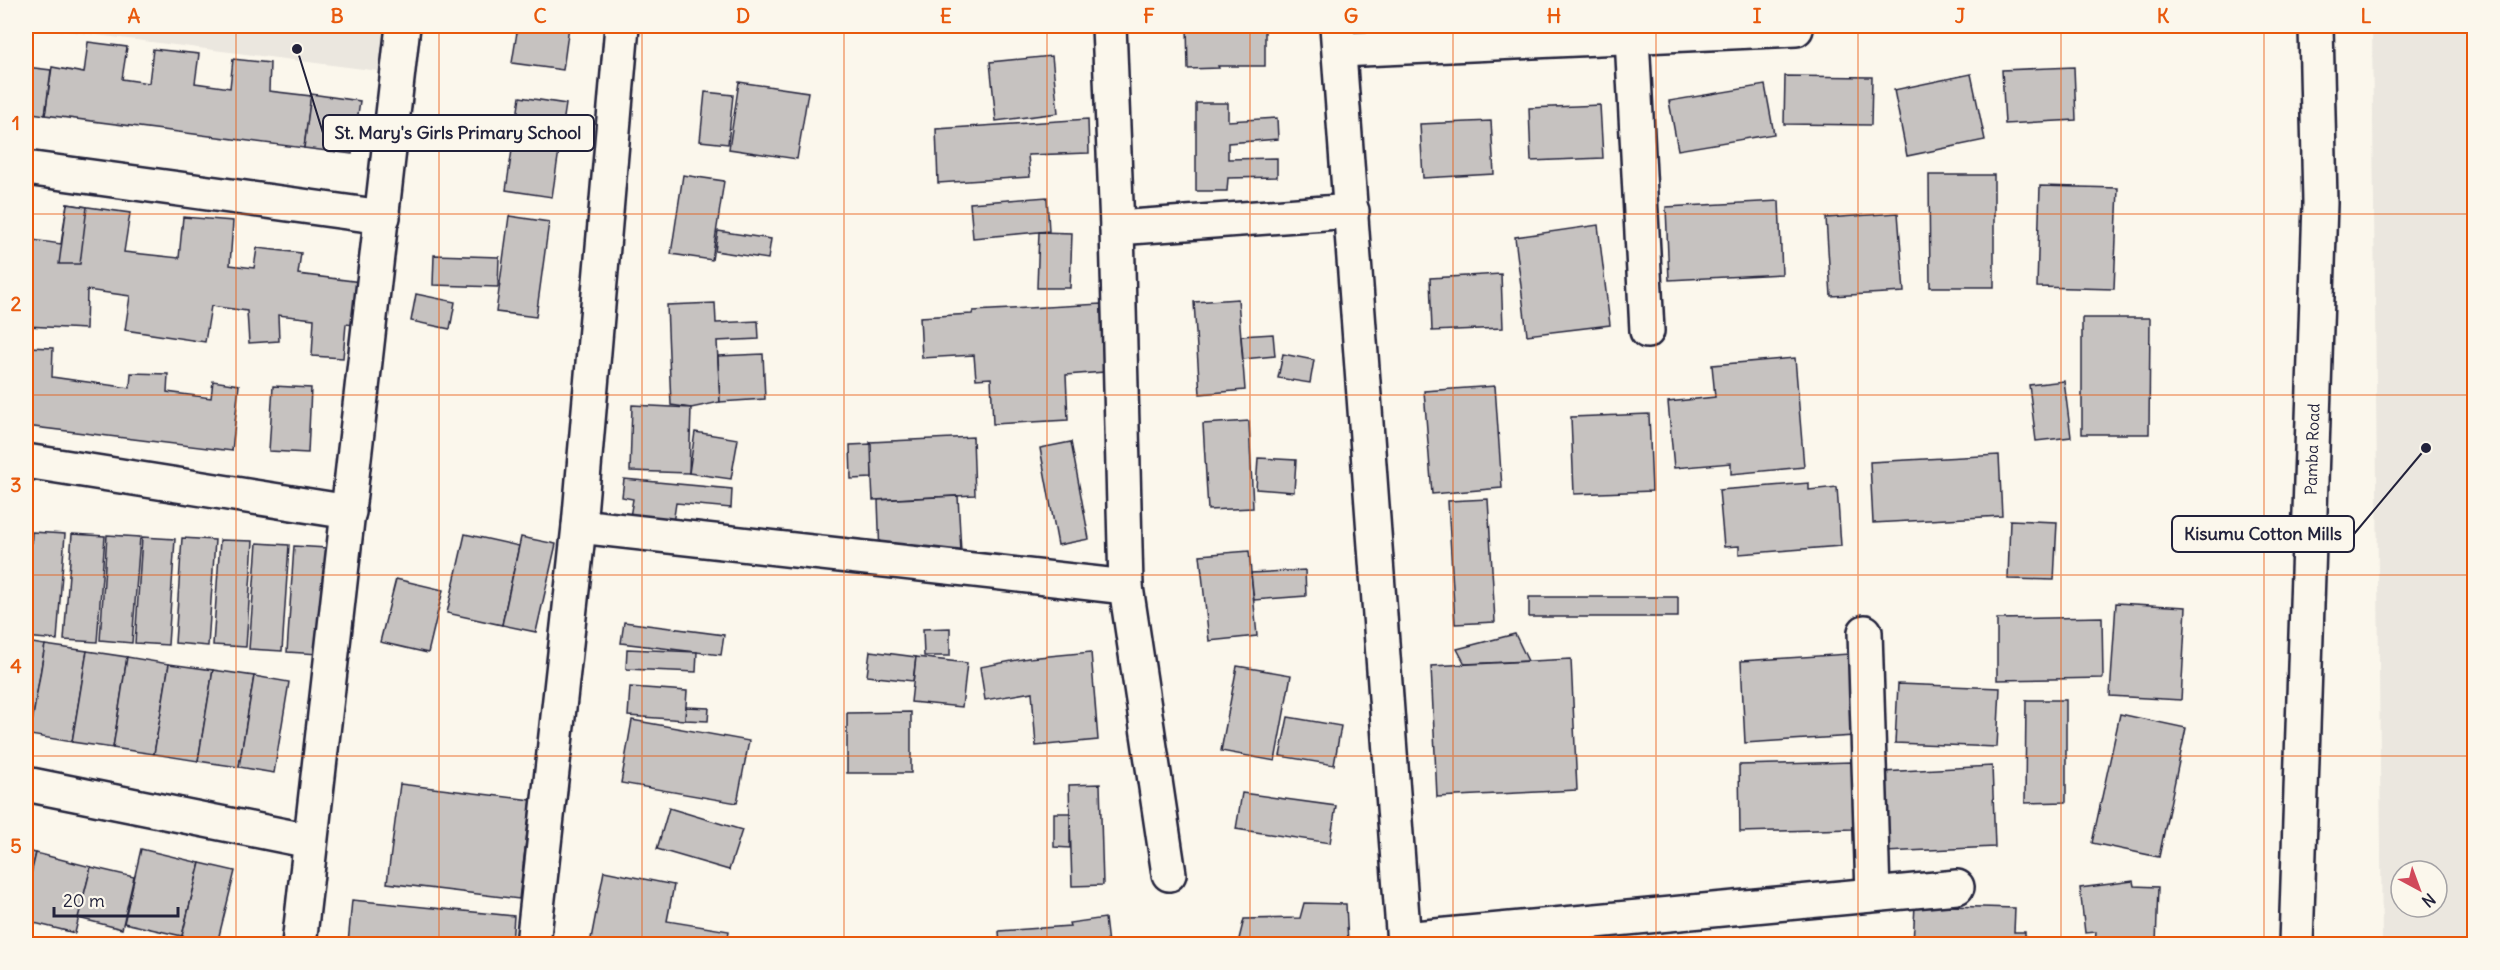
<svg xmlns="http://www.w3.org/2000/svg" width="2500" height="970" viewBox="0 0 2500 970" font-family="Delius,sans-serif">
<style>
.built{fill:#ebe7df;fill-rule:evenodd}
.building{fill:#c6c2c0;stroke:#22223b;stroke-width:1.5}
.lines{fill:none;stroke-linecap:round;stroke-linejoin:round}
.minor-casing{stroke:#22223b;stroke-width:38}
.tertiary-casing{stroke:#22223b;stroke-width:38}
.secondary-casing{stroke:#22223b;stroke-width:38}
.minor{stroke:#fbf7ec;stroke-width:33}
.tertiary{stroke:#fbf7ec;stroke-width:33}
.secondary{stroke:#fbf7ec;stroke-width:33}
.grid{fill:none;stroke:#e8590c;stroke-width:1.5;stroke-opacity:0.55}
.labels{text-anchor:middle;stroke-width:4.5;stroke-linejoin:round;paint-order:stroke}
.street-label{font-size:16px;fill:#22223b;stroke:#fbf7ec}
.leader{fill:none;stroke:#22223b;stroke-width:2}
.callout-dot{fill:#22223b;stroke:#fbf7ec;stroke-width:2}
.callout{fill:#fbf7ec;stroke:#22223b;stroke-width:2}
.callout-label{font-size:18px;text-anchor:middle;font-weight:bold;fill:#22223b}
.neatline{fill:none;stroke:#e8590c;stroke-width:2}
.grid-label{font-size:20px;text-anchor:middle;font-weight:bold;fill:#e8590c}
</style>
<rect width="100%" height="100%" fill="#fbf7ec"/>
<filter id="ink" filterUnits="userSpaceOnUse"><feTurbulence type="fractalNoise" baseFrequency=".0167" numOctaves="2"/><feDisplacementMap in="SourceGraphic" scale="12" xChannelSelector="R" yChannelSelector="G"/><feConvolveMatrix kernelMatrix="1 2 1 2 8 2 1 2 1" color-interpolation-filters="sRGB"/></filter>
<g filter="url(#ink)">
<g class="built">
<polygon points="26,26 390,26 387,72"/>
<path d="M2372,26H2474V944H2382ZM2401,871H2437V907H2401Z"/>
</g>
<g class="building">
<polygon points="518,26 569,26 563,70 512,63"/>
<polygon points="1187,26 1217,26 1217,30 1265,30 1265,66 1218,66 1219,68 1188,69"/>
<polygon points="88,42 127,47 122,79 149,83 153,49 199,54 195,83 230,88 233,59 270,63 269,91 311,96 304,148 45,115 52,67 84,73"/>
<polygon points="1052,56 1058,113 996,121 990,62"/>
<polygon points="26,67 51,70 45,115 26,112"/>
<polygon points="2074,67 2076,120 2005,124 2002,70"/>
<polygon points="1971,74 1985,140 1907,156 1894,90"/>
<polygon points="1785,76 1872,77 1871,125 1784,124"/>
<polygon points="739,82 808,92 797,159 729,149"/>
<polygon points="1765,85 1774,134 1678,150 1669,101"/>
<polygon points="705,92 733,95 728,144 700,141"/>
<polygon points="311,94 360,101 352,154 304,148"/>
<polygon points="520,97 566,104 552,197 506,190"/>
<polygon points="1196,103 1228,103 1228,121 1277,118 1278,139 1228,143 1228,159 1277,158 1277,177 1228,178 1227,191 1196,191"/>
<polygon points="1600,105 1603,158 1531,161 1529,108"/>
<polygon points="1088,119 1089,153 1028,155 1030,177 938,183 936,129"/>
<polygon points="1491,121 1494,174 1423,178 1420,124"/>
<polygon points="683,175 724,181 712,260 671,254"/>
<polygon points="1929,175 1994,175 1994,287 1930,287"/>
<polygon points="2040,186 2118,188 2114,289 2037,287"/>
<polygon points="1047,197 1049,231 973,238 970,203"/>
<polygon points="1779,201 1782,274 1669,280 1666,207"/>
<polygon points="67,204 130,213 124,252 179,258 183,217 233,221 230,265 254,268 257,248 301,253 298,274 361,282 354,325 346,324 343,358 312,356 314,319 278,315 279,341 249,343 247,311 211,306 205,342 125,330 130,296 87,290 86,329 26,326 26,239 61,244"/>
<polygon points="67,204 87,207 80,264 59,264"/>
<polygon points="1898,213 1904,292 1831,296 1826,218"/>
<polygon points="509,216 549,222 536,317 496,312"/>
<polygon points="1598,225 1610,325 1527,335 1515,237"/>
<polygon points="718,231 771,239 768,259 715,251"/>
<polygon points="1039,232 1072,233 1070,288 1037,288"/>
<polygon points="434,255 499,257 498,287 433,285"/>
<polygon points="1501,274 1503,328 1432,331 1430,278"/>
<polygon points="416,294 455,302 450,329 411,321"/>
<polygon points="1238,299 1245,390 1200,394 1194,302"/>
<polygon points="715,303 716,323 758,321 759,339 717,341 720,402 691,408 671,405 667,305"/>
<polygon points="1101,304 1104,372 1066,375 1068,420 993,424 991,378 976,379 974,355 922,358 920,317 972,314 973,311"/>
<polygon points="2082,318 2150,318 2149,434 2082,434"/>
<polygon points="1273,334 1275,356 1243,359 1241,336"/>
<polygon points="26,347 53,348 52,377 130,388 131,373 168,374 167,392 211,398 213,381 239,385 232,451 26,426"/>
<polygon points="763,354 765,399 720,402 718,356"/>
<polygon points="1283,354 1314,360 1310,383 1278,378"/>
<polygon points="1795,358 1804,467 1731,474 1731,463 1674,468 1668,402 1715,397 1712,365"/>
<polygon points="2064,381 2071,437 2036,441 2029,385"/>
<polygon points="273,386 311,388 308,453 269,451"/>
<polygon points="1495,386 1502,488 1432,494 1424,391"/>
<polygon points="632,405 691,408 689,473 630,471"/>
<polygon points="1649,414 1652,491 1574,494 1571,417"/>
<polygon points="1249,421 1253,508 1208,510 1203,424"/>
<polygon points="695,432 738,439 731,479 689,473"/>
<polygon points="973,437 975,495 873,500 870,442"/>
<polygon points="1071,442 1089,539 1058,545 1040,448"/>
<polygon points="871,444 872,478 851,479 850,445"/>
<polygon points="1999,455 2002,516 1873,523 1870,462"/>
<polygon points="1258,458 1296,460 1294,492 1256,489"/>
<polygon points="624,479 732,489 731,508 676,503 672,530 629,523 633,499 622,497"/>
<polygon points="1809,483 1809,490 1837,487 1841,546 1739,554 1739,546 1724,547 1719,490"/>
<polygon points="958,496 961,552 880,556 878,500"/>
<polygon points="1488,499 1495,622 1455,624 1448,501"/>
<polygon points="2010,520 2057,522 2054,580 2008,579"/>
<polygon points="32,532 65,534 57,640 26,637"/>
<polygon points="72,534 105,536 97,642 64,640"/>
<polygon points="465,534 519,546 502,625 447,613"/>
<polygon points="107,535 140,537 132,643 100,640"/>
<polygon points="142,537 175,539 168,645 135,643"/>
<polygon points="521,537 556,544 536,632 502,625"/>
<polygon points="182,538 215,540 208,646 175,643"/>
<polygon points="220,540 253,541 246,647 213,645"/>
<polygon points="257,543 289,545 282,651 249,649"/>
<polygon points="294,546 327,548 319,654 287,652"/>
<polygon points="1249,551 1257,636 1209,641 1200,555"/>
<polygon points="1305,570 1306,596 1254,600 1251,573"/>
<polygon points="396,579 443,590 428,653 380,642"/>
<rect x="1529" y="597" width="149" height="20"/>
<polygon points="2116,603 2186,607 2181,700 2110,696"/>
<polygon points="2102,617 2103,678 1997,680 1997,619"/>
<polygon points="624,622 724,635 721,655 621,643"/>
<polygon points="950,628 950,656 924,656 923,629"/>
<polygon points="1515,634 1528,661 1465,664 1457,649"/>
<polygon points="26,642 45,645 30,735 26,734"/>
<polygon points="45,645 87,651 72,742 30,735"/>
<polygon points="627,649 697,652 696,672 626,669"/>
<polygon points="87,651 127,657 113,748 72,742"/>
<polygon points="870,651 916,657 913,681 867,676"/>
<polygon points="1091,652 1098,740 1036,746 1032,692 985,700 980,667 1028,658"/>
<polygon points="1849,654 1854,736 1745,743 1741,661"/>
<polygon points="127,657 169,664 154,754 113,748"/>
<polygon points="916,657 967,663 962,707 911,702"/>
<polygon points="1571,659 1577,790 1437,797 1431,666"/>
<polygon points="169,664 213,670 198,761 154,754"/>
<polygon points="1237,666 1291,675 1275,761 1221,751"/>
<polygon points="213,670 254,676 239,767 198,761"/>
<polygon points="254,676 289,682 274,773 239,767"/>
<polygon points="1898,684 2000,688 1997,747 1895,743"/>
<polygon points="630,687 687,691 685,720 628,716"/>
<polygon points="2026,700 2066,700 2066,802 2025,803"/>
<polygon points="686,707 709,708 708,721 685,720"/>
<polygon points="911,712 911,773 847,773 847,713"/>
<polygon points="2120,714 2186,728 2159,857 2092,843"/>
<polygon points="1288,717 1341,726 1334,765 1280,756"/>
<polygon points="632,720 749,741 737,803 621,783"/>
<polygon points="1852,762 1853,829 1740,832 1739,765"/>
<polygon points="1992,766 1995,847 1885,852 1882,772"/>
<polygon points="400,784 531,800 519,899 387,883"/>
<polygon points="1100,784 1103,885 1072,886 1069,785"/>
<polygon points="1242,793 1336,806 1330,843 1236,829"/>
<polygon points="669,808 742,830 729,870 657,849"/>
<polygon points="1054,813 1070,813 1070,848 1054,847"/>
<polygon points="141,849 200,863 182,936 124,923"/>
<polygon points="26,851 36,853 26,895"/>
<polygon points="36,853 91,867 75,933 26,921 26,895"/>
<polygon points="200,863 235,871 217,944 182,936"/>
<polygon points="91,867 134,877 122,929 78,918"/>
<polygon points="604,871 674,885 667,921 729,931 727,944 590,944"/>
<polygon points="2133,881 2134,886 2158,887 2156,944 2095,944 2096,932 2085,933 2080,888"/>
<polygon points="352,900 514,916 512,944 348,944"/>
<polygon points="1304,903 1346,904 1348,944 1238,943 1244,919 1300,918"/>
<polygon points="1915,905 2015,908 2014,932 2025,932 2025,944 1913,944"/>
<polygon points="1105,918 1108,944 1000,944 999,931 1070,926 1069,923"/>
<polygon points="2049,942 2079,944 2049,944"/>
</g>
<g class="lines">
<g class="minor-casing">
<g id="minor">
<polyline points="1109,26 1117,228 1126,587 1169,874"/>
<polyline points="1632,37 1647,331"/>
<polyline points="1340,50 1796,29"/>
<polyline points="26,168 383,217"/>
<polyline points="1117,228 1352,211"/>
<polyline points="26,461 349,512"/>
<polyline points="579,526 1126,587"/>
<polyline points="1865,632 1873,894"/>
<polyline points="26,784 310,841"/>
<polyline points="1404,939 1957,887"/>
<polyline points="299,944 403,26"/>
<polyline points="533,944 579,526 622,26"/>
</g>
</g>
<g class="tertiary-casing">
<polyline id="tertiary" points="1337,26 1404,944"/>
</g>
<g class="secondary-casing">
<g id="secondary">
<path id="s1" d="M2296,944L2320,203L2316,26"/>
</g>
</g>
<use href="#minor" class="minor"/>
<use href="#tertiary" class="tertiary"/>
<use href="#secondary" class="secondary"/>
</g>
</g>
<path class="grid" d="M236,26V944M439,26V944M642,26V944M844,26V944M1047,26V944M1250,26V944M1453,26V944M1656,26V944M1858,26V944M2061,26V944M2264,26V944M26,214H2474M26,395H2474M26,575H2474M26,756H2474"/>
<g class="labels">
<g class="street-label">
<text dy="6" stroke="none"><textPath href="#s1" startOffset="495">Pamba Road</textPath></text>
</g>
</g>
<path class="leader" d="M297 49L323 133M2426 448L2354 534"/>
<g class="callout-dot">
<circle cx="297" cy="49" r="6"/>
<circle cx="2426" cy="448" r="6"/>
</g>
<g class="callout">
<rect x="323" y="115" width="271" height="36" rx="6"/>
<rect x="2172" y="516" width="182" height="36" rx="6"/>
</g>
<g class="callout-label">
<text x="458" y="139">St. Mary's Girls Primary School</text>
<text x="2263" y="540">Kisumu Cotton Mills</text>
</g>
<rect width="2500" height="970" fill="none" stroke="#fbf7ec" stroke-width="66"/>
<g transform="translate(2419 889) rotate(139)"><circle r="28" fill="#fbf7ec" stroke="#a4a2a5" stroke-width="1.5"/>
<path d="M0-4.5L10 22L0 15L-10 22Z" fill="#d1495b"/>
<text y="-9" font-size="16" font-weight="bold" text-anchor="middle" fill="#22223b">N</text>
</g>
<path d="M54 907v9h124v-9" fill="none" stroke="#22223b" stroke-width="3"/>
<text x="63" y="907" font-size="18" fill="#22223b" stroke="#fbf7ec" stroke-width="4.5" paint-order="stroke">20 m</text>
<rect x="33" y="33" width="2434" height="904" class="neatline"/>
<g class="grid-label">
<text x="134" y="23">A</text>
<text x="337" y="23">B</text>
<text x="540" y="23">C</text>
<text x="743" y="23">D</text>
<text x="946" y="23">E</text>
<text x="1149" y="23">F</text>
<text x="1351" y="23">G</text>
<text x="1554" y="23">H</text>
<text x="1757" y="23">I</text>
<text x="1960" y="23">J</text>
<text x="2163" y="23">K</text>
<text x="2366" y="23">L</text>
<text x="16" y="130">1</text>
<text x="16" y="311">2</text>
<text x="16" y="492">3</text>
<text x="16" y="673">4</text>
<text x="16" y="853">5</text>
</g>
</svg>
